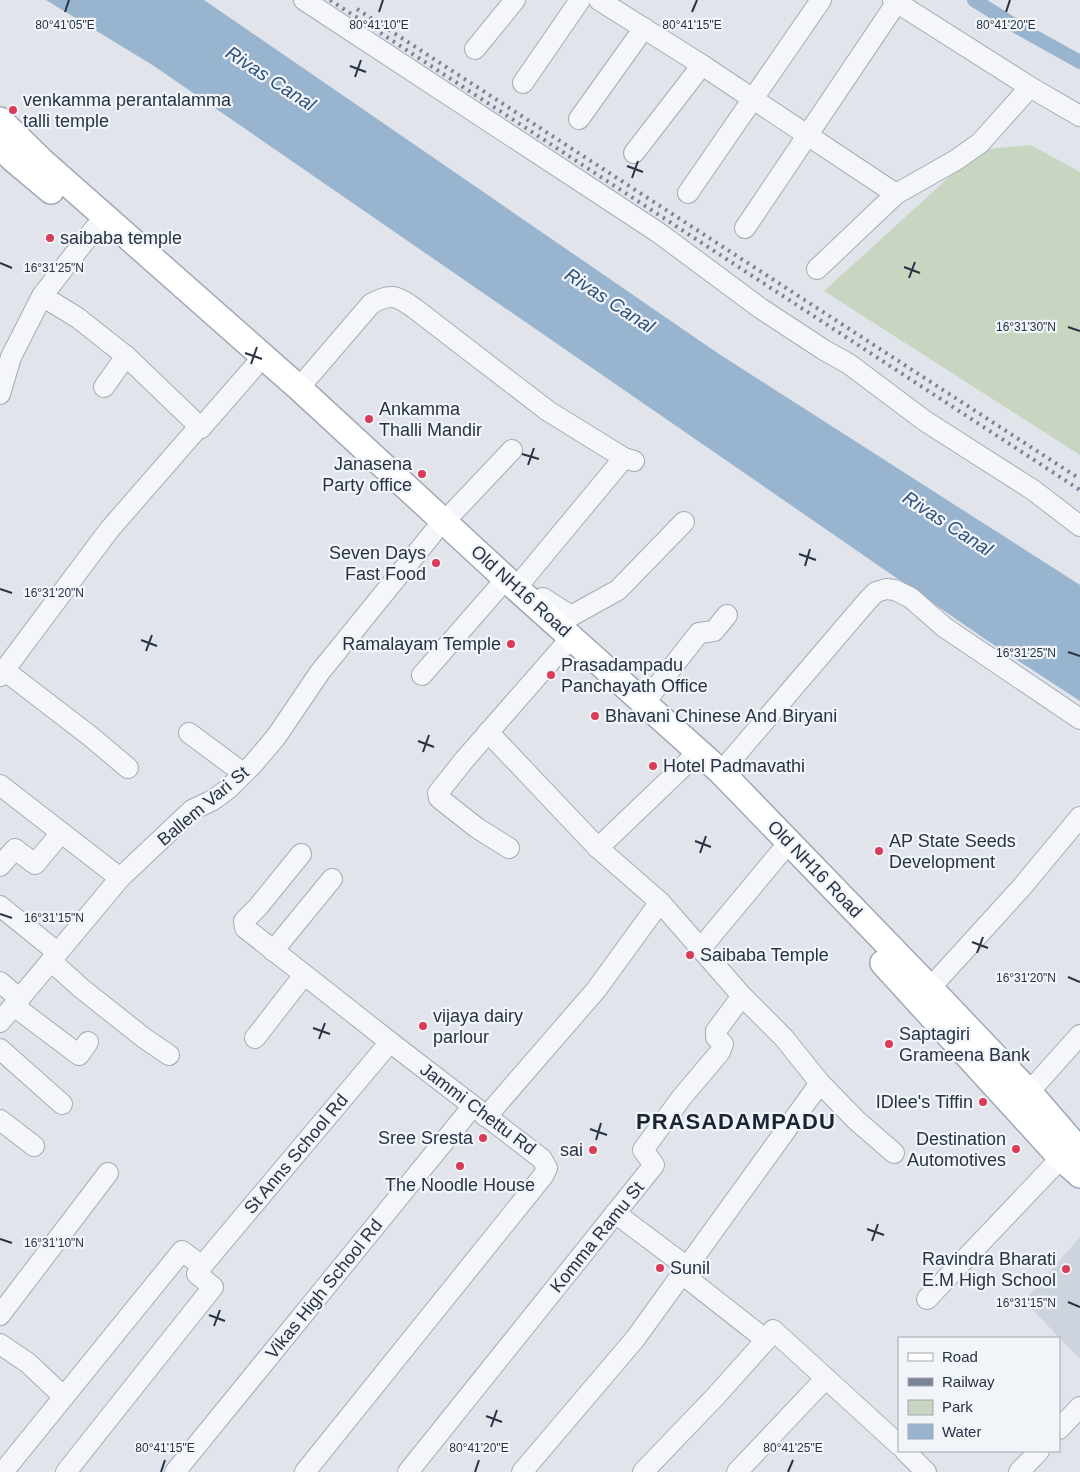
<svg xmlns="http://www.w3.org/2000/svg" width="1080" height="1472" viewBox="0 0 1080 1472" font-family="Helvetica,sans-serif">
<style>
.built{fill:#ced4dd}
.green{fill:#c7d5c1}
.water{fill:#99b4ce}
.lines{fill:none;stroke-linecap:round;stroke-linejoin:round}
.canal{stroke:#99b4ce;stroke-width:14}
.minor-casing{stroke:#a5acb6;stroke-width:22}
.major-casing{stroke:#9fa9b8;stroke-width:28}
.minor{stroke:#f4f6f9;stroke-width:20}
.major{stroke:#fff;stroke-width:25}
.rail{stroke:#798496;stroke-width:4;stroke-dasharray:2.5 5;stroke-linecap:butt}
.ticks{fill:none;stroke:#273344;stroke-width:2}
.poi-dot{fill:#da3b57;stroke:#f1f4f8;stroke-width:2}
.labels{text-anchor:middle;stroke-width:4.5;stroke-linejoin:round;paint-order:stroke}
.poi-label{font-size:18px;fill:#273344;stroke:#f1f4f8;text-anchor:start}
.street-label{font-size:18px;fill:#273344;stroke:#f1f4f8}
.water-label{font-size:19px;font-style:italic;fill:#2e527c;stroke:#f1f4f8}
.district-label{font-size:22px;font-weight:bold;letter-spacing:1px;fill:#1a2435;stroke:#f1f4f8}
.ticks-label{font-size:12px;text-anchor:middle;fill:#273344;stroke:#f1f4f8;stroke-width:4.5;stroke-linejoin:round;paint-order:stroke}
</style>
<rect width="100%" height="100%" fill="#e1e5eb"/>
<polygon class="built" points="1080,1237 1080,1359 1024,1301"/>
<polygon class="green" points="1031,145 1080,172 1080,455 824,291 979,150"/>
<polygon class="water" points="46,0 204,0 719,354 1080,585 1080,701 985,639 154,66"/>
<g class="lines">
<polyline class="canal" points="974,0 1019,28 1080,62"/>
<g class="minor-casing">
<g id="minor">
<polyline points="304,0 659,233 760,308 824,350 849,364 925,421 1033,490 1080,526"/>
<polyline points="599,0 702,65 896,194"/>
<polyline points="893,0 1030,87 1080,116"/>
<polyline points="475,49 515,0"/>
<polyline points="523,83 580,0"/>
<polyline points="579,119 644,28"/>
<polyline points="634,153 702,65"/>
<polyline points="688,193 821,0"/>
<polyline points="745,228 897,2"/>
<polyline points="817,269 896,194 956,160 980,143 1030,87"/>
<polyline points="42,296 78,318 126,356 201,428"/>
<polyline points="104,387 126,356"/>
<path d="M299,388L371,304C390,293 396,295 414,308L548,411L624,458L634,461"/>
<polyline points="0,394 11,357 42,296 95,228"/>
<polyline points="444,522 512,450"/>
<polyline points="516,588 624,458"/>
<polyline points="535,605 543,598 571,616 618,590 684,522"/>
<polyline points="4,670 90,736 128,768"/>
<polyline points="422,675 497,589"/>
<polyline points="0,676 109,530 197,429 201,428 254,367"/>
<polyline points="645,702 699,633 714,631 727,615"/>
<polyline points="488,732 598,848 660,902 742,996 784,1038 820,1083 856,1120 894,1153"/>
<polyline points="189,733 243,773"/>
<polyline points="721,772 868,600 876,592 886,589 895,590 911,598 944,627 1080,719"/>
<polyline points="0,785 120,878"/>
<polyline points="509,848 477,828 439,798 438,793 465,759 563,647"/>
<polyline points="598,848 688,762"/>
<polyline points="301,854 258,907 244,921 245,928 390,1042 542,1159 547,1168 543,1176 305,1472"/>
<polyline points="0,866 15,849 35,864 61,833"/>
<polyline points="0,906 57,952"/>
<polyline points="701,948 780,853"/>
<polyline points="273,951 332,879"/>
<polyline points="51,961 81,988 144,1038 169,1055"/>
<polyline points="0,982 20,999"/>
<polyline points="930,988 1021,888 1080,817"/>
<polyline points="14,1006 79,1055 88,1042"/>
<polyline points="0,1022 120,878 192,810 213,800 228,789 253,764 276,737 320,672 433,533"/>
<polyline points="255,1038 304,975"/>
<polyline points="0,1049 62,1104"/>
<polyline points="1029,1092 1080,1035"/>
<polyline points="486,1117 596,990 660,902"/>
<polyline points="0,1120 34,1146"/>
<polyline points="615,1213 687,1267"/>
<polyline points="682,1274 766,1340 773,1330 899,1445"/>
<polyline points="927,1299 1061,1158 1072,1150"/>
<polyline points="0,1315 108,1173"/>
<polyline points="0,1344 28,1363 64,1397"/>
<polyline points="1059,1429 1080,1407"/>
<polyline points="905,1451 926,1472"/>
<polyline points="3,1472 182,1251 202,1266"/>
<polyline points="66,1472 213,1287 197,1274 202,1266 390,1042"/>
<polyline points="175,1472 473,1106"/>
<polyline points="408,1472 654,1165 643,1150 682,1097 720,1052 723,1044 716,1037 716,1031 742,996"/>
<polyline points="522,1472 635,1339 820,1083"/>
<polyline points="643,1472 715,1397 766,1340"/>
<polyline points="737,1472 826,1378"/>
<polyline points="1019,1472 1039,1451"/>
</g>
</g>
<g class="major-casing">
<g id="major">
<polyline points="0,120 42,161 299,388 516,588 721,772 930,988 1029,1092 1080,1151"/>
<polyline points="0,146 14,160 51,191"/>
<polyline points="883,963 1061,1158 1080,1175"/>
</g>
</g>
<use href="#minor" class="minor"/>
<use href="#major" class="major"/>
<g class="rail">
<polyline points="330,0 1080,490"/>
<polyline points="357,9 1080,479"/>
</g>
</g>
<path class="ticks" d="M65,12L69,0M379,12L383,0M692,12L697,0M1006,12L1010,0M350,66L366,72M355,77L361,60M627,166L643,172M632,178L638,161M0,263L12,268M904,267L920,273M909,278L915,262M1068,327L1080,331M245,353L262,359M251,364L257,347M522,454L539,459M528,465L534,448M799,554L816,560M805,566L810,549M0,589L12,593M141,640L157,646M146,651L152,635M1068,652L1080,656M418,741L434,747M423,752L429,735M695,841L711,847M700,853L706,836M0,914L12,918M972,942L988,948M977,953L983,937M1068,977L1080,982M313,1028L330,1034M319,1039L325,1023M590,1129L607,1135M596,1140L601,1123M867,1229L884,1235M0,1239L12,1243M872,1241L878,1224M1068,1302L1080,1307M209,1315L225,1321M214,1326L220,1310M486,1416L502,1422M491,1427L497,1410M161,1472L165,1460M475,1472L479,1460M788,1472L793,1460"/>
<g class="poi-dot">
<circle cx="13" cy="110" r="5"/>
<circle cx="50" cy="238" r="5"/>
<circle cx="369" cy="419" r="5"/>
<circle cx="422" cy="474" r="5"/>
<circle cx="436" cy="563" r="5"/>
<circle cx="511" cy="644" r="5"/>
<circle cx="551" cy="675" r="5"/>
<circle cx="595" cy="716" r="5"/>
<circle cx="653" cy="766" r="5"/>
<circle cx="879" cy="851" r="5"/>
<circle cx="690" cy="955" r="5"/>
<circle cx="423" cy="1026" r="5"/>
<circle cx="889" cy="1044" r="5"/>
<circle cx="983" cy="1102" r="5"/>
<circle cx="483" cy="1138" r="5"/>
<circle cx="1016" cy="1149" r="5"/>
<circle cx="593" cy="1150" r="5"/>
<circle cx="460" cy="1166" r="5"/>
<circle cx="660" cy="1268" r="5"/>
<circle cx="1066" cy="1269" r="5"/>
</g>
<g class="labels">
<g class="poi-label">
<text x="23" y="106">venkamma perantalamma<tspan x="23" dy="21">talli temple</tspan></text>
<text x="60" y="244">saibaba temple</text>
<text x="379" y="415">Ankamma<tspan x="379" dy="21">Thalli Mandir</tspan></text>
<text x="412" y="470" text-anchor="end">Janasena<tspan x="412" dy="21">Party office</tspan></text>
<text x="426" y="559" text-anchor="end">Seven Days<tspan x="426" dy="21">Fast Food</tspan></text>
<text x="501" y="650" text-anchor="end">Ramalayam Temple</text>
<text x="561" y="671">Prasadampadu<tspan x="561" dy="21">Panchayath Office</tspan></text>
<text x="605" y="722">Bhavani Chinese And Biryani</text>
<text x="663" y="772">Hotel Padmavathi</text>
<text x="889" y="847">AP State Seeds<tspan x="889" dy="21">Development</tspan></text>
<text x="700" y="961">Saibaba Temple</text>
<text x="433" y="1022">vijaya dairy<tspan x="433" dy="21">parlour</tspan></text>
<text x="899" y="1040">Saptagiri<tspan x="899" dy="21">Grameena Bank</tspan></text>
<text x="973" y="1108" text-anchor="end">IDlee's Tiffin</text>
<text x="473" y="1144" text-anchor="end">Sree Sresta</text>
<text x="1006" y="1145" text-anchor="end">Destination<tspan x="1006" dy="21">Automotives</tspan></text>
<text x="583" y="1156" text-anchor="end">sai</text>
<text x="460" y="1191" text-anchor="middle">The Noodle House</text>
<text x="1056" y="1265" text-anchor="end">Ravindra Bharati<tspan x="1056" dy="21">E.M High School</tspan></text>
<text x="670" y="1274">Sunil</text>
</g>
<g class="street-label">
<text transform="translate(521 591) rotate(42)" y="6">Old NH16 Road</text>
<text transform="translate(203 806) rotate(-40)" y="6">Ballem Vari St</text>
<text transform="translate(815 869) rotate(46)" y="6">Old NH16 Road</text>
<text transform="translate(478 1109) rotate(37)" y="6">Jammi Chettu Rd</text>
<text transform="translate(296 1154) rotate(-50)" y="6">St Anns School Rd</text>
<text transform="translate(597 1237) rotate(-51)" y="6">Komma Ramu St</text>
<text transform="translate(324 1289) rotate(-51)" y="6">Vikas High School Rd</text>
</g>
<g class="water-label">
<text transform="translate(271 78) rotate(33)" y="7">Rivas Canal</text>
<text transform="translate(610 300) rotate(33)" y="7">Rivas Canal</text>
<text transform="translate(948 523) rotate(33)" y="7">Rivas Canal</text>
</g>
<g class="district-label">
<text x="736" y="1129">PRASADAMPADU</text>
</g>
</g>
<g class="ticks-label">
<text x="65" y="29">80°41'05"E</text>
<text x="379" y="29">80°41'10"E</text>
<text x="692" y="29">80°41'15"E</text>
<text x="1006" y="29">80°41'20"E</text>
<text x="54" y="272">16°31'25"N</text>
<text x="1026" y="331">16°31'30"N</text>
<text x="54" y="597">16°31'20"N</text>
<text x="1026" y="657">16°31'25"N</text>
<text x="54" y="922">16°31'15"N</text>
<text x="1026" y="982">16°31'20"N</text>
<text x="54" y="1247">16°31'10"N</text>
<text x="1026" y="1307">16°31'15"N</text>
<text x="165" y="1452">80°41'15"E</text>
<text x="479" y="1452">80°41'20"E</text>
<text x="793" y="1452">80°41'25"E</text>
</g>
<rect x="898" y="1337" width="162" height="115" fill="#f1f4f8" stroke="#a0a7b0"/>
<rect x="908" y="1353" width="25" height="8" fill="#ffffff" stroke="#a0a7b0"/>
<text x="942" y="1362" font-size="15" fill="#273344">Road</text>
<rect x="908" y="1378" width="25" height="8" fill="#798496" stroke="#a0a7b0"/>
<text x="942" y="1387" font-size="15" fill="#273344">Railway</text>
<rect x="908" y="1400" width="25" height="15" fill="#c7d5c1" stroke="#a0a7b0"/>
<text x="942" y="1412" font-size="15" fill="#273344">Park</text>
<rect x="908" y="1424" width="25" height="15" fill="#99b4ce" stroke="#a0a7b0"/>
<text x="942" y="1437" font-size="15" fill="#273344">Water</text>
</svg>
